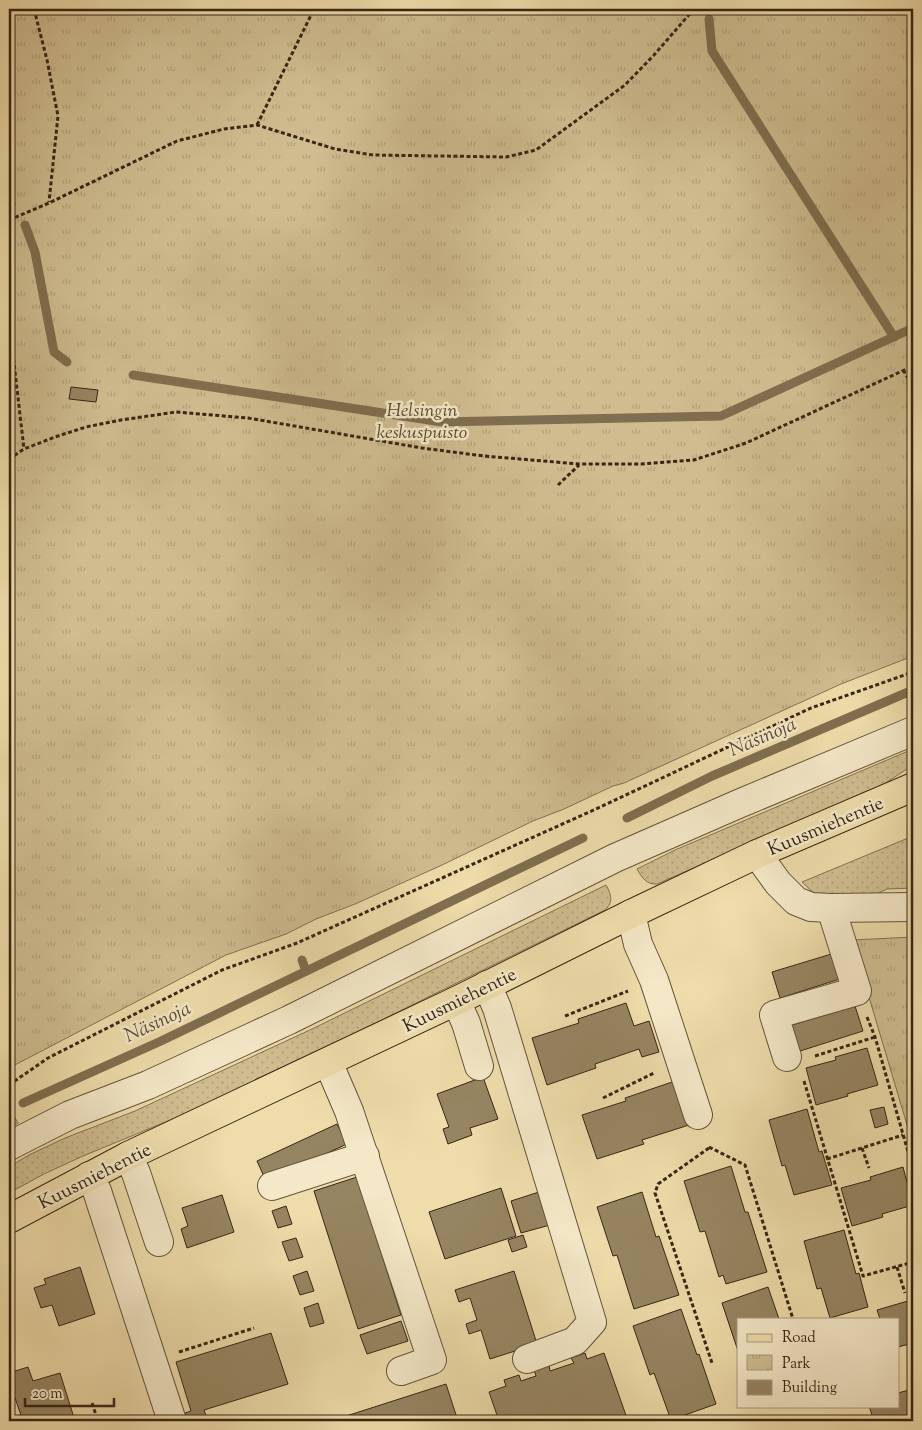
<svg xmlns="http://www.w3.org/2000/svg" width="922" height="1430" viewBox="0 0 922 1430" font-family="'Sorts Mill Goudy',serif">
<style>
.grass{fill:url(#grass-dots);stroke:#827252}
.park{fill:url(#park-tufts);stroke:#827252}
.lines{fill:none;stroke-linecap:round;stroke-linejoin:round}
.stream{stroke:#7f6e4f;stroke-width:9}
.building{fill:#968562;stroke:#362614}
.minor-casing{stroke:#64543a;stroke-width:30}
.major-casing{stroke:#362614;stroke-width:30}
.path{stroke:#362614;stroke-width:3;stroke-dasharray:4 2.5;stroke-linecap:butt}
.minor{stroke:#f4e8c8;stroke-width:28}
.major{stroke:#eedcaa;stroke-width:28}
.labels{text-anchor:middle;stroke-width:5;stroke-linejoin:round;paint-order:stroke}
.park-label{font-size:19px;font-style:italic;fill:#5c4c33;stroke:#f4e8c8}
.street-label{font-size:19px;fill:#362614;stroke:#f4e8c8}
.water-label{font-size:20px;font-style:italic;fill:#5a4a32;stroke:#f4e8c8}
</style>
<defs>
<pattern id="grass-dots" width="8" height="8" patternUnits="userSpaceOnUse" patternTransform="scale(1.25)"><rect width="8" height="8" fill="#cfbd90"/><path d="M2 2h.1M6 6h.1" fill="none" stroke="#b2a27b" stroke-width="1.8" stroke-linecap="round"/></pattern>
<pattern id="park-tufts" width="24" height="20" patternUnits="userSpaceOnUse" patternTransform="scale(1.25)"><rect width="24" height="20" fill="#cfbd90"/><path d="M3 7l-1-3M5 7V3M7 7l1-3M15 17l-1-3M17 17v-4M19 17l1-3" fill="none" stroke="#b2a27b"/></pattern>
</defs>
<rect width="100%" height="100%" fill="#eedcaa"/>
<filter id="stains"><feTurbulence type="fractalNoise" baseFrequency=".004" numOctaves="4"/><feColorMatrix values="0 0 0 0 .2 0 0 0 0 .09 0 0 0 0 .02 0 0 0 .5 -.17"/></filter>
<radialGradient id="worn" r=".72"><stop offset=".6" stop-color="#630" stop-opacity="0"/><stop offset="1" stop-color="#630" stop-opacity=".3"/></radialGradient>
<g class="grass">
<path d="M913,749V765L875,790L820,812L657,884C647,885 642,878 637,869L675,850Z"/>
<polygon points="913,836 913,888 887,889 872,896 816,895 802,882"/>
<path d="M606,885C611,894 614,902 605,910L546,939L337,1042L221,1097L168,1121L83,1156L44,1174L9,1193V1167L29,1155L65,1138L135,1111L312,1029Z"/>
<polygon points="9,1107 18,1123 9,1128"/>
</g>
<g class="park">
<polygon points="9,9 913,9 913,656 841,684 624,783 613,786 564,809 533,821 440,866 355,904 316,919 286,934 226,955 9,1068"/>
<polygon points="913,937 913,1145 852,940"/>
</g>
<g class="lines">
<g class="stream">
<polyline points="709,19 712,51 894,337"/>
<polyline points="9,201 11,204"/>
<polyline points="25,225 35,252 54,352 67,362"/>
<polyline points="133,375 442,422 721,416 913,328"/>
<polyline points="627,818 712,776 913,690"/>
<polyline points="302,960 306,971"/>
<polyline points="23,1103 161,1041 583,838"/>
</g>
</g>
<g class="building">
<polygon points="71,387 98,390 96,402 69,399"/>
<polygon points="838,952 846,977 780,998 772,972"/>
<polygon points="626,1003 634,1026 649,1021 659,1052 642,1057 639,1049 595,1064 596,1068 547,1085 532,1038 579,1023 578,1019"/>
<polygon points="855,1006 863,1031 797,1052 789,1026"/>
<polygon points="867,1048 878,1085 847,1094 848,1096 816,1105 806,1068 836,1060 835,1057"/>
<polygon points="483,1077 498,1119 470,1128 472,1135 448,1144 443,1129 449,1127 437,1094"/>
<polygon points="681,1079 689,1125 642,1140 644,1144 597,1159 582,1115 626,1101 625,1098"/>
<polygon points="884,1107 888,1124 875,1128 870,1110"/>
<polygon points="807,1109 819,1152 822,1151 832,1185 794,1195 785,1165 782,1166 769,1120"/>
<polygon points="337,1124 347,1144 266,1181 257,1161"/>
<polygon points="731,1166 745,1212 748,1212 767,1272 726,1284 723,1275 719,1277 705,1231 700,1232 684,1181"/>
<polygon points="903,1167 913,1205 882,1214 883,1217 852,1226 841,1188 871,1180 870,1177"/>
<polygon points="357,1177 401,1315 358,1329 314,1191"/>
<polygon points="501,1188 516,1236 445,1259 429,1212"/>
<polygon points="539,1192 550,1225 521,1233 511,1201"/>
<polygon points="642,1192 656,1237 659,1236 679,1295 634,1309 617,1255 613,1256 597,1207"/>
<polygon points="222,1195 234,1232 187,1248 181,1229 188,1226 182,1208"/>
<polygon points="286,1206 292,1224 278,1228 272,1211"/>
<polygon points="844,1230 856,1274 859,1273 868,1307 830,1318 821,1288 817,1289 804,1241"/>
<polygon points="523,1235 527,1247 512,1252 508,1240"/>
<polygon points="296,1238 303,1257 289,1261 282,1242"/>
<polygon points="80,1267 95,1314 59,1326 52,1305 41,1308 34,1288 46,1284 44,1279"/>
<polygon points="307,1271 314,1291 300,1295 293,1276"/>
<polygon points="514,1271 537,1344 490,1359 481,1330 469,1334 466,1324 477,1320 470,1298 459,1302 455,1290"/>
<polygon points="768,1287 779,1319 738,1319 738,1351 722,1303"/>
<polygon points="913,1296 913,1343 898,1347 898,1319 880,1319 877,1310 908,1301 907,1298"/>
<polygon points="318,1303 324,1323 310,1327 304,1308"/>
<polygon points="681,1309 697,1355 699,1354 716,1404 671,1420 654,1373 650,1375 633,1326"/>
<polygon points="401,1321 408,1341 367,1354 360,1335"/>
<polygon points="271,1333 288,1384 204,1410 208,1421 182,1421 180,1415 191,1411 176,1362"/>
<polygon points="585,1353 587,1359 604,1353 628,1421 614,1421 613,1419 606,1421 499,1421 489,1392 506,1386 504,1380 519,1375 521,1381 536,1376 534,1370 549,1365 550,1371 574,1363 571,1358"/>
<polygon points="28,1367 33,1381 60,1373 75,1421 23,1421 14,1395 9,1397 9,1373"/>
<polygon points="446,1384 458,1421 342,1421 340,1418"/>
<polygon points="909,1390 913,1404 913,1421 874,1421 869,1406 898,1406 898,1393"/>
</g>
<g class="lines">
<g class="minor-casing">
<g id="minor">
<polyline points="757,854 778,883 796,901 811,907 831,908 913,907"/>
<polyline points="631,914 638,944 654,980 698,1115"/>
<polyline points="487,985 497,1008 592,1322 575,1341 527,1359"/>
<polyline points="456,1001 466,1023 479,1066"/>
<polyline points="787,1057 774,1015 857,991 831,908"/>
<polyline points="328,1062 349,1111 432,1360 401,1371"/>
<polyline points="9,1146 70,1115 148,1085 289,1020 615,858 736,805 913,731"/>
<polyline points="128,1156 136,1173 159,1242"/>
<polyline points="89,1176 97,1191 172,1421"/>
<polyline points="272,1186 365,1156"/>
</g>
</g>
<g class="major-casing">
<polyline id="major" points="9,1219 128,1156 456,1001 631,914 757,854 913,787"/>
</g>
<g class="path">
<polyline points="34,9 47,60 58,116 49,202"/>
<polyline points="257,125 314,9"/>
<polyline points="9,220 49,203 177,141 224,129 257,125 335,149 373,155 506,157 536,150 625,85 654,55 694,9"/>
<polyline points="9,320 24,449"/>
<polyline points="903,370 913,386"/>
<polyline points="9,459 24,449 55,437 86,427 121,420 176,412 248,418 422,448 484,456 579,464 641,464 694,460 746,443 913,366"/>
<polyline points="558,485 579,465"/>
<polyline points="565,1016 628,991"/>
<polyline points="867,1017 875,1037 913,1169"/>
<polyline points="815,1056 875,1037"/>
<polyline points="804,1081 863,1276 913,1262"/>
<polyline points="9,1085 48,1058 222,970 297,943 596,809 811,708 913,672"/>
<polyline points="603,1098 654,1073"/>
<polyline points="709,1147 745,1165 793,1319"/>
<polyline points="709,1148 658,1184 655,1193 712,1363"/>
<polyline points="862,1148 869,1168"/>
<polyline points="827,1159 903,1135"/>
<polyline points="897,1267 905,1293"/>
<polyline points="179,1352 254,1328"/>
<polyline points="92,1403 98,1421"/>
</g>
<use href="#minor" class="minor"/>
<use href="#major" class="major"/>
</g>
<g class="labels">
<g class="park-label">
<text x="422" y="416">Helsingin<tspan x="422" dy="22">keskuspuisto</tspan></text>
</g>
<g class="street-label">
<text transform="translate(825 825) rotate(-23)" y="7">Kuusmiehentie</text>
<text transform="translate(459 999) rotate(-26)" y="7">Kuusmiehentie</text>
<text transform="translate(94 1175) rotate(-27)" y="7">Kuusmiehentie</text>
</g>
<g class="water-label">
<text transform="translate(762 736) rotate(-23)" y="7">Näsinoja</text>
<text transform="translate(157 1021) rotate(-25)" y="7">Näsinoja</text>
</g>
</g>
<rect width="922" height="1430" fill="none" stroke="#eedcaa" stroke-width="30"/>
<rect x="10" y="10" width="902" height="1410" fill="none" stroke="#362614" stroke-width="2.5"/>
<rect x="15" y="15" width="892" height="1400" fill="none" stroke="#362614"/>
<rect x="737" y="1318" width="162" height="90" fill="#f4e8c8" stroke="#a89a80"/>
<rect x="747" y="1334" width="25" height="8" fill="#eedcaa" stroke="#a89a80"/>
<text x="782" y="1342" font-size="15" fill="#362614">Road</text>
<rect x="747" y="1355" width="25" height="15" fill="url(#park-tufts)" stroke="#a89a80"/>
<text x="782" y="1368" font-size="15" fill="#362614">Park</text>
<rect x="747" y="1380" width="25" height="15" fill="#968562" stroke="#a89a80"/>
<text x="782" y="1392" font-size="15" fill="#362614">Building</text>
<path d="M25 1398v8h89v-8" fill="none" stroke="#362614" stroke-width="2.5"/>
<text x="32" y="1398" font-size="15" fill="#362614" stroke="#f4e8c8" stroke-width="4" paint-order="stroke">20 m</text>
<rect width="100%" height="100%" filter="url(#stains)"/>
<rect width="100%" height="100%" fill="url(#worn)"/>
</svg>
